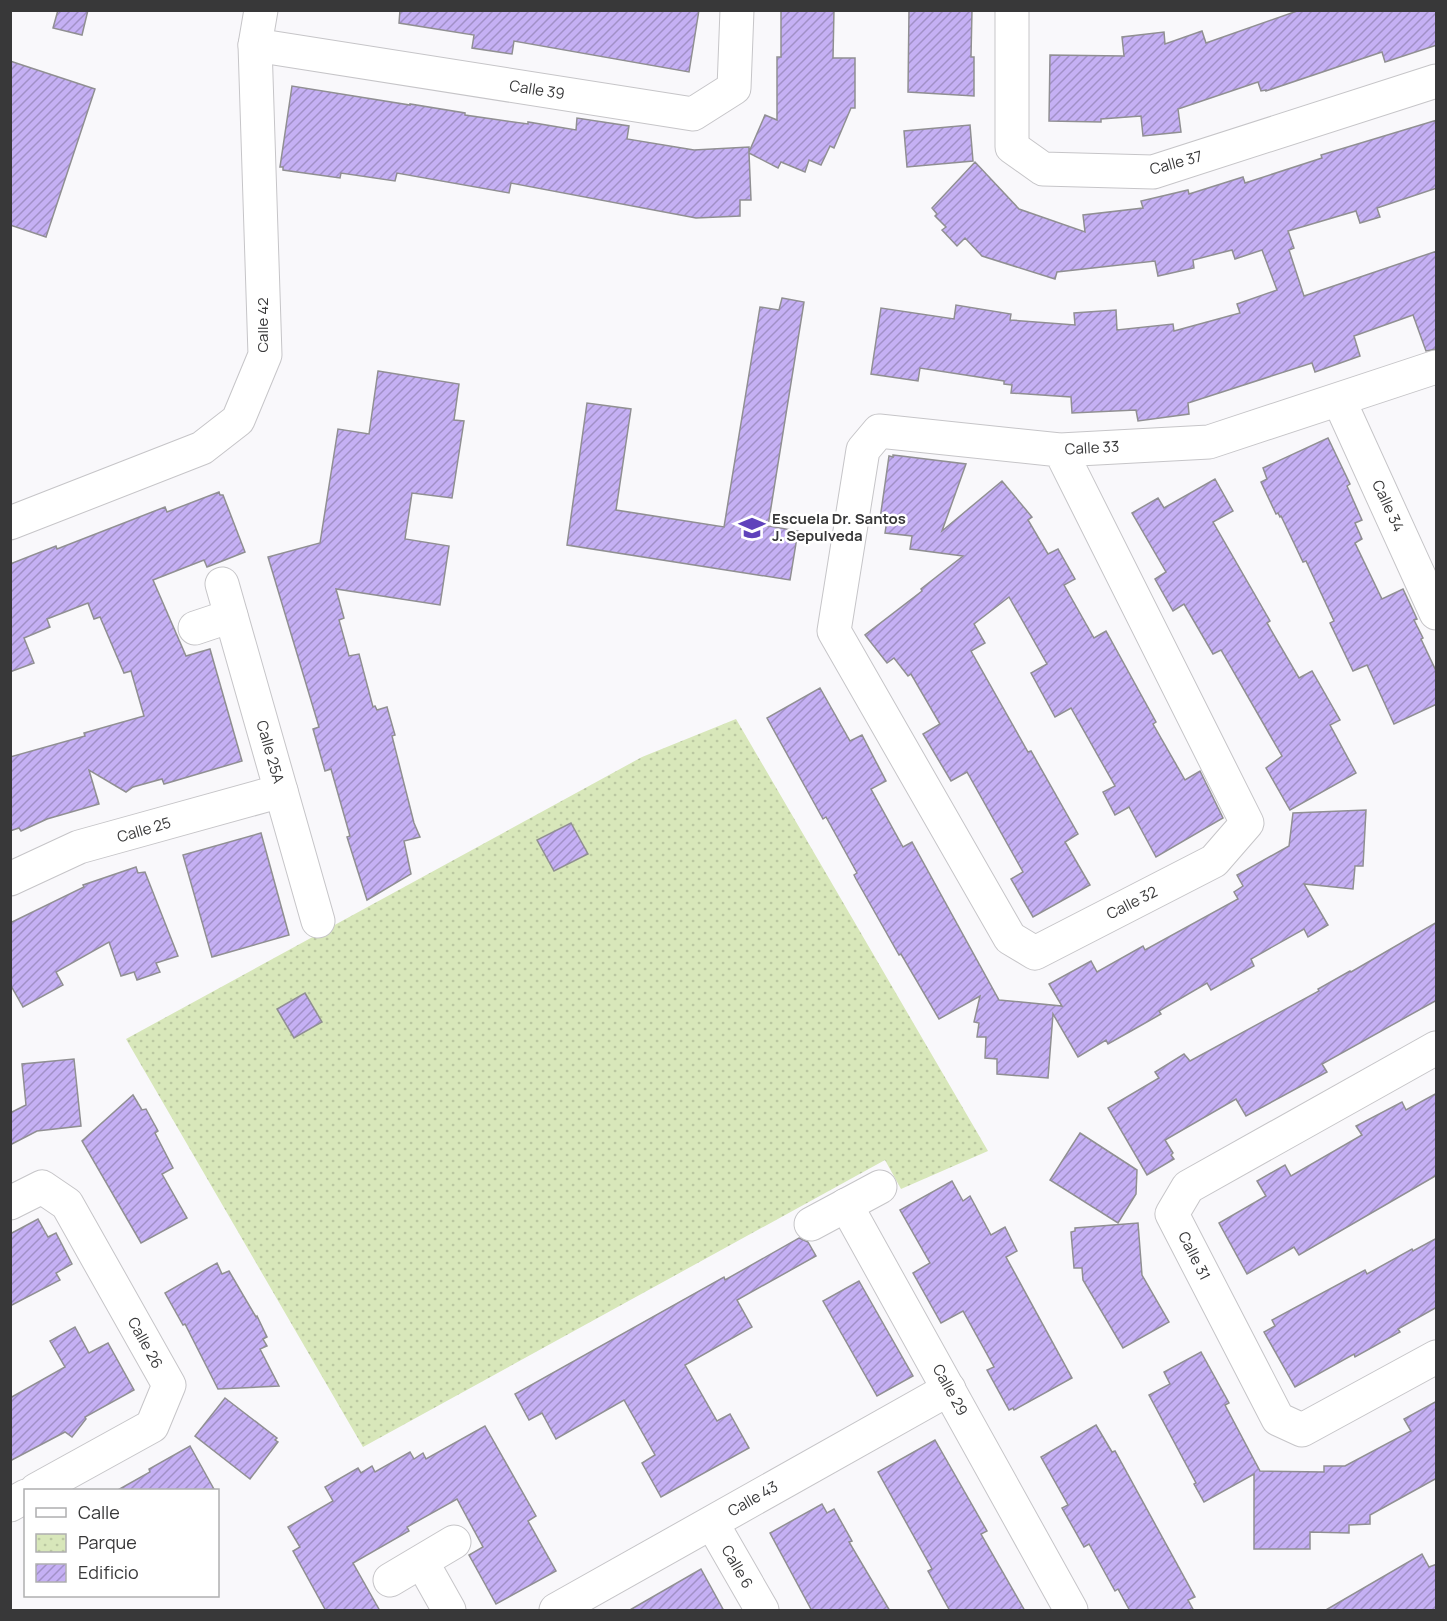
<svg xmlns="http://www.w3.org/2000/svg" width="1447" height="1621" viewBox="0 0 1447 1621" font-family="Manrope,sans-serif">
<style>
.park{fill:url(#park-dots)}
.building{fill:url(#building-hatch);stroke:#908f92;stroke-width:1.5}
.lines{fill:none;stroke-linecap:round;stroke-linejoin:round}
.minor-casing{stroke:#c6c5c8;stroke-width:35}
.minor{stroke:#fff;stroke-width:33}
.labels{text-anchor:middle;stroke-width:5;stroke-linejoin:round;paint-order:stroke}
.street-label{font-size:15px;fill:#383839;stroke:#fff}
.poi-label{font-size:15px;font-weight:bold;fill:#383839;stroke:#fff;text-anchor:start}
</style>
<defs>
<pattern id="park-dots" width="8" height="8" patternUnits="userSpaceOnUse" patternTransform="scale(1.5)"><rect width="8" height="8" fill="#d8e7ba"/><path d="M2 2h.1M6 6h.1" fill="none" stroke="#bac7a1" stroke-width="1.8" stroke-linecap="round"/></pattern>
<pattern id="building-hatch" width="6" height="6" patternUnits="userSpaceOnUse" patternTransform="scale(1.5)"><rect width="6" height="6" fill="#c5b0f4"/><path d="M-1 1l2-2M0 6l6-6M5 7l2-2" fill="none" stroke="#a190c7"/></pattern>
</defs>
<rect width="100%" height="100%" fill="#f9f8fb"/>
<polygon class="park" points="736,719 988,1151 901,1189 885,1160 363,1447 126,1039 642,757"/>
<g class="building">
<polygon points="58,10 88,10 82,35 53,28"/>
<polygon points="400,10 699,10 689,72 514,41 512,54 472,48 474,35 399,23"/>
<polygon points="781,10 834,10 833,58 855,58 855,108 851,108 834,148 830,146 821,165 809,160 805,172 781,162 778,168 749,153 751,200 740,200 740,216 696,218 511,183 509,193 397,173 395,181 341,173 340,178 283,170 283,167 280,167 292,86 410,105 410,104 465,113 465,115 528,124 528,122 576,130 577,118 629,126 627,139 694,150 749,147 749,152 765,115 777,120 777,57 781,57"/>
<polygon points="909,10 972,10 971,57 974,57 974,96 908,92"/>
<polygon points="1300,10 1437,10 1437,45 1385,62 1382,52 1266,91 1266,90 1261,91 1258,82 1178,109 1181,132 1143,136 1141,116 1101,119 1101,122 1049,121 1050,55 1124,56 1122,37 1164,32 1165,44 1202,31 1206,43"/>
<polygon points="10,61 95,89 46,237 10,225"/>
<polygon points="1437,120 1437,188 1377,208 1380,217 1360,223 1356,211 1288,231 1294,248 1289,250 1304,296 1437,251 1437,349 1426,351 1413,315 1354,336 1360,356 1315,372 1312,363 1188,403 1189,414 1138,421 1136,410 1072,413 1071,397 1011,393 1012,385 1004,384 1004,381 920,368 918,381 871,374 881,308 954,319 956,305 1011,314 1010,320 1075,325 1074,313 1116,310 1117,330 1173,324 1174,331 1240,313 1237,304 1277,290 1262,250 1235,259 1232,250 1193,260 1194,268 1158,276 1155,261 1057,272 1055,279 982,256 965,238 957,246 942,230 946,227 935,216 937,214 932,208 975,162 1019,209 1085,232 1083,215 1143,208 1141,201 1188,190 1189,194 1243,177 1245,183 1322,158 1321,155"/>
<polygon points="970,125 973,161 907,167 904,131"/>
<polygon points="782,298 804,302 768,526 798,531 790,580 567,545 587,403 631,409 616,510 724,527 760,307 779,310"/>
<polygon points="378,371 459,384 454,420 464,421 452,498 412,493 405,539 449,546 440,605 336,589 344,618 339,620 349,656 359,654 373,707 375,706 377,710 387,707 395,735 392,736 414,823 420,837 404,841 411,874 367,900 347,837 350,836 331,769 325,771 313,729 319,727 268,557 320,543 338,429 369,434"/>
<polygon points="1328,438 1350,484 1347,486 1362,520 1355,523 1362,539 1355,543 1382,599 1403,589 1417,619 1414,620 1423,638 1421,639 1437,673 1437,704 1394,724 1367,665 1353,671 1330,623 1334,621 1306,561 1303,562 1281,516 1280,517 1278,513 1276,514 1261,482 1267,479 1263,468"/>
<polygon points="893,455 966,464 942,531 1002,481 1032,517 1028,520 1048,554 1058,549 1075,579 1064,585 1094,638 1106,631 1156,722 1153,724 1185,780 1200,771 1223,818 1156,857 1129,807 1115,815 1103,792 1115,786 1071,708 1055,717 1031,673 1047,664 1009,597 974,624 985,643 971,651 1028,752 1031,751 1078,834 1065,842 1090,885 1033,917 1011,879 1023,872 967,772 951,781 923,734 940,724 911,674 908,676 894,658 887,663 865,635 922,591 921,589 963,556 910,549 912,536 885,533 887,520 880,519 889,456 893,457"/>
<polygon points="1215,479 1233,511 1213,522 1270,621 1267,623 1299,678 1312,671 1340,720 1330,725 1356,773 1290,810 1266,768 1282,756 1221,650 1213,654 1184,604 1173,611 1155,579 1166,572 1132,513 1158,498 1164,508"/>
<polygon points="219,492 220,495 223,495 245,552 207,567 204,560 153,580 186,656 210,649 242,761 164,784 162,779 133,787 126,792 89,770 99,804 47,819 21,831 19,828 10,831 10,757 85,736 84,733 144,716 131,671 124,673 100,617 94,619 88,603 47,619 50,627 24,638 34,663 10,672 10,564 56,546 57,549 165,507 167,512"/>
<polygon points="820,688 850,741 862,735 886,781 871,789 903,847 912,842 999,1000 1062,1006 1049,984 1091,961 1097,972 1143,946 1145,950 1238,899 1234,892 1243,886 1237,875 1289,846 1293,813 1366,810 1363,866 1355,866 1353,889 1304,884 1328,925 1308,937 1304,929 1251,959 1254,966 1211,990 1207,983 1159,1011 1161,1014 1131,1031 1108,1044 1106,1040 1078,1057 1053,1014 1048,1078 997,1074 997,1059 985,1058 986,1037 977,1037 979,1023 974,1022 980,996 939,1019 901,954 899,955 856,879 854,875 857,873 826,817 823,819 767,718"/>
<polygon points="571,823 588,854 554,871 537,840"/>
<polygon points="261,833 289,935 212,957 183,855"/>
<polygon points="136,867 138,873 145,872 178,956 156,963 160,972 137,980 134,972 121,976 109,942 56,972 63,985 23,1007 10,984 10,923 84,887 83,885"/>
<polygon points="1437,922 1437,1000 1322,1064 1327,1072 1246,1116 1236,1099 1165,1140 1173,1153 1171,1155 1174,1159 1147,1175 1108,1108 1159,1078 1155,1072 1184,1054 1190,1061 1319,991 1318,989 1350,971 1351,972"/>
<polygon points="305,993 322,1022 294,1038 277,1009"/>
<polygon points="74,1059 81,1126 37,1131 10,1145 10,1113 26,1105 22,1064"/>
<polygon points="1437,1093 1437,1175 1299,1255 1294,1247 1247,1274 1219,1223 1266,1196 1257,1181 1285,1165 1291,1176 1362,1135 1356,1126 1402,1102 1406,1110"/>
<polygon points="133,1095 142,1110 146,1109 158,1131 155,1133 173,1168 162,1174 187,1218 141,1243 82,1141"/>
<polygon points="1080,1133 1137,1170 1136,1194 1118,1223 1050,1180"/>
<polygon points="952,1181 963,1201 970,1196 991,1235 1005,1227 1017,1251 1006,1257 1072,1378 1014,1410 1013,1408 1009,1410 987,1370 994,1367 963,1311 941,1323 913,1273 930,1263 900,1210"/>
<polygon points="38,1219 48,1237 56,1233 72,1264 56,1273 60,1280 10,1306 10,1234"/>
<polygon points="1138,1223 1142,1275 1169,1322 1123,1348 1083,1280 1082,1268 1074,1268 1071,1232 1075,1231 1075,1228"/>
<polygon points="799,1238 808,1242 816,1256 737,1300 752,1327 685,1365 717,1421 730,1414 749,1448 661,1497 642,1463 655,1455 624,1400 556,1439 542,1413 529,1420 515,1394 724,1277 725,1280"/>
<polygon points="1437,1238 1437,1307 1398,1329 1400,1332 1355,1357 1354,1354 1295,1387 1264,1332 1275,1326 1272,1320 1365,1270 1367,1274 1412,1249 1413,1251"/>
<polygon points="217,1263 222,1274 229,1271 256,1317 257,1316 267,1337 263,1339 267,1346 260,1349 279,1386 218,1389 185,1324 183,1325 165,1293"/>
<polygon points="859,1281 913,1376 877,1396 823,1301"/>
<polygon points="75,1327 89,1353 108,1343 134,1390 85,1417 86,1419 72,1437 65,1432 10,1461 10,1398 65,1367 50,1341"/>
<polygon points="1201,1352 1229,1403 1225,1405 1260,1471 1324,1472 1324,1466 1345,1466 1411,1431 1404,1419 1437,1401 1437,1478 1370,1515 1370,1524 1349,1525 1349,1533 1310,1532 1310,1549 1254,1549 1254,1474 1204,1502 1194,1484 1196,1483 1149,1395 1170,1384 1164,1372"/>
<polygon points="225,1398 277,1438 275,1440 278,1442 250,1479 195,1436"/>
<polygon points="1096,1425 1112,1452 1115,1451 1195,1597 1188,1600 1194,1611 1130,1611 1118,1589 1115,1591 1089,1544 1084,1547 1062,1508 1068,1505 1041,1457"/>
<polygon points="485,1426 536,1516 528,1521 556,1571 496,1604 469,1555 483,1547 457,1499 407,1527 409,1531 353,1563 380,1611 326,1611 293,1551 300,1547 288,1527 333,1501 325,1487 358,1468 361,1473 372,1466 375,1472 410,1452 414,1459 423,1453 426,1459"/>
<polygon points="935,1440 987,1531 981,1534 1025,1611 950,1611 928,1571 932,1569 878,1472"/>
<polygon points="190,1446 215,1491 116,1491 150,1472 149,1469"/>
<polygon points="822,1504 827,1513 834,1509 852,1541 849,1542 890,1611 812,1611 770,1533"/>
<polygon points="1422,1554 1429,1567 1437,1564 1437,1611 1324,1611"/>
<polygon points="701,1569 724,1611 628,1611"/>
</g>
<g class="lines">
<g class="minor-casing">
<g id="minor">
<polyline points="1012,10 1012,147 1043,169 1153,172 1436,81"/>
<polyline points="255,45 693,114 734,88 737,10"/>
<polyline points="1339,400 1436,613"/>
<polyline points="1060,450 1247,823 1214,861 1035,953 1010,938 834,631 863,450 879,431 1060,450 1209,442 1436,367"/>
<polyline points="10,523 202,448 238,420 265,355 255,45 261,10"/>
<polyline points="222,584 318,921"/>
<polyline points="195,628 231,616"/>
<polyline points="10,879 79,847 281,791"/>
<polyline points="1436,1048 1188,1187 1172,1214 1278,1419 1302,1430 1436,1357"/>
<polyline points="10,1203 42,1187 67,1204 169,1385 152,1426 36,1490"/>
<polyline points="846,1205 1071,1610"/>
<polyline points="811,1224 880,1187"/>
<polyline points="10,1505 26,1496"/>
<polyline points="712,1523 762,1610"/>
<polyline points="422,1562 449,1610"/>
<polyline points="390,1580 454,1542"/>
<polyline points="556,1610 949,1389"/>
</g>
</g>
<use href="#minor" class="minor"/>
</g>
<defs>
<g id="school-bare" transform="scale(2.07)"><path d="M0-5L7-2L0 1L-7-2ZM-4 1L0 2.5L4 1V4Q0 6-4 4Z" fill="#5f42bb" stroke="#fff" stroke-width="2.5" paint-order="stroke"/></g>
</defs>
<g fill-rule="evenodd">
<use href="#school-bare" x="752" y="528"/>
</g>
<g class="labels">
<g class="street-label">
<text transform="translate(537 90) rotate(9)" y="5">Calle 39</text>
<text transform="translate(1176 163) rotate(-15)" y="5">Calle 37</text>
<text transform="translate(263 325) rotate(-90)" y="5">Calle 42</text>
<text transform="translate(1092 448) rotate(-3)" y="5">Calle 33</text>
<text transform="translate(1388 506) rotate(65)" y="5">Calle 34</text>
<text transform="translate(270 752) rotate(74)" y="5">Calle 25A</text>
<text transform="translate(144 830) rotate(-16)" y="5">Calle 25</text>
<text transform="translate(1132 903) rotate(-27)" y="5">Calle 32</text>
<text transform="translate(1194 1256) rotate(63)" y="5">Calle 31</text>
<text transform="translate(145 1343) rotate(61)" y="5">Calle 26</text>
<text transform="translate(950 1390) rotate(61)" y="5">Calle 29</text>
<text transform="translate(753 1499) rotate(-30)" y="5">Calle 43</text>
<text transform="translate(737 1567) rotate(60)" y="5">Calle 6</text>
</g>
<g class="poi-label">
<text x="772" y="524">Escuela Dr. Santos<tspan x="772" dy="17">J. Sepulveda</tspan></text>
</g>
</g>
<rect width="1447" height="1621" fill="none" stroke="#383839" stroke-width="24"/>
<rect x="24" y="1489" width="195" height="108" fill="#ffffff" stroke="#afafb0" stroke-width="1.5"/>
<rect x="36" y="1508" width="30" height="9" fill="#ffffff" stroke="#afafb0" stroke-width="1.5"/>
<text x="78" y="1519" font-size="18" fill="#383839">Calle</text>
<rect x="36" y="1534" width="30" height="18" fill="url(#park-dots)" stroke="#afafb0" stroke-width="1.5"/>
<text x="78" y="1549" font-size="18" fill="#383839">Parque</text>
<rect x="36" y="1564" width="30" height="18" fill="url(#building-hatch)" stroke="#afafb0" stroke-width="1.5"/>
<text x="78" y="1579" font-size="18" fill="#383839">Edificio</text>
</svg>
